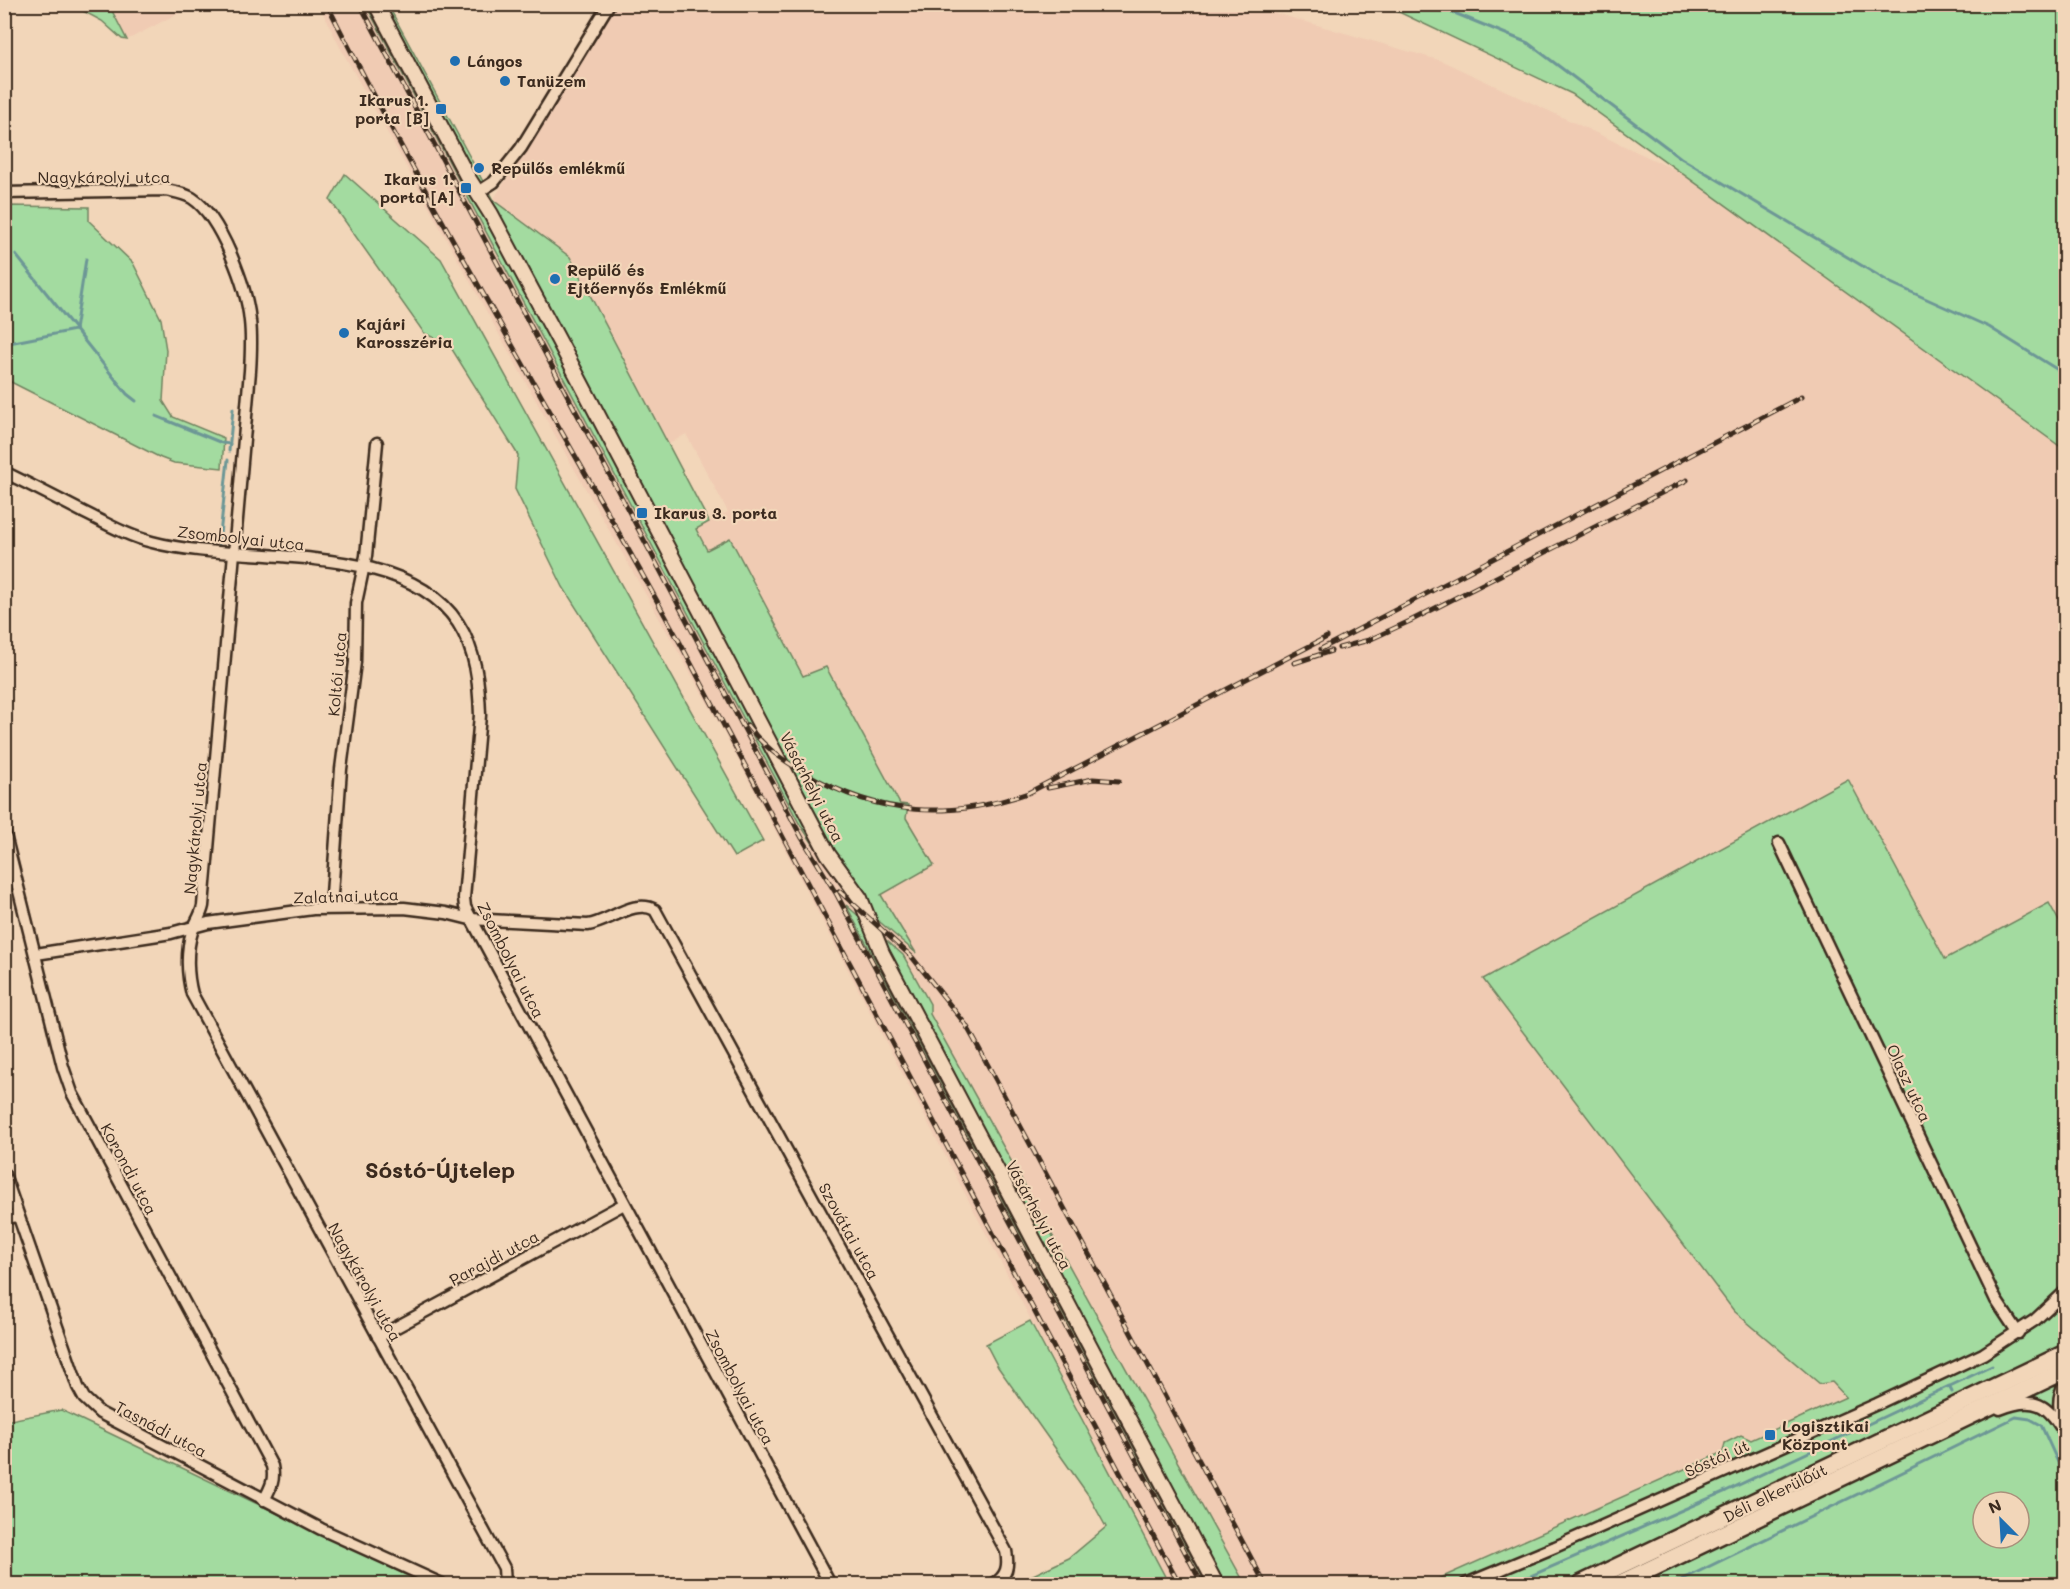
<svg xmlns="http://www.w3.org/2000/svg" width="2070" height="1589" viewBox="0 0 2070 1589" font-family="Mali,sans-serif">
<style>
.built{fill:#f0cbb3}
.green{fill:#a3dba0;stroke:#6f825f;stroke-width:1.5;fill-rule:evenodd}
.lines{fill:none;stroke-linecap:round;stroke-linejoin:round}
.stream{stroke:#6d9796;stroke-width:3}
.minor-casing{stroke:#3b2a1e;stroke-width:15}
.tertiary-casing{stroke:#3b2a1e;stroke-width:18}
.primary-casing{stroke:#3b2a1e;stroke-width:21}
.minor{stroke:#f2d6b9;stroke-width:10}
.tertiary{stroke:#f2d6b9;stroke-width:14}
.primary{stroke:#f2d6b9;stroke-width:16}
.rail-casing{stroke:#3b2a1e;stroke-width:5}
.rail{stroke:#f2d6b9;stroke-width:3;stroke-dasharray:9;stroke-linecap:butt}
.poi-dot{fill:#1f6fb2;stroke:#f2d6b9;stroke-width:2}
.labels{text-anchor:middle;stroke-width:4.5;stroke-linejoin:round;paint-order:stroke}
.poi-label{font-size:16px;font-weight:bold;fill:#3b2a1e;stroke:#f2d6b9;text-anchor:start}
.street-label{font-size:16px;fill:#3b2a1e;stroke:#f2d6b9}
.district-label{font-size:22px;font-weight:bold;fill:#3b2a1e;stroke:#f2d6b9}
</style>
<rect width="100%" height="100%" fill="#f2d6b9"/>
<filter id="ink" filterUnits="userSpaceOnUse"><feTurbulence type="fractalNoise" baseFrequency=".0167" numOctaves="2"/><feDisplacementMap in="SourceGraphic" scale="12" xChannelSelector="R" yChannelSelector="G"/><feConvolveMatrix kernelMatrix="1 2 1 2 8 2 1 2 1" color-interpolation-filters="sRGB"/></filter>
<g filter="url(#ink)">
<g class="built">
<polygon points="109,5 194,5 127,40"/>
<polygon points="319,5 366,5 799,823 839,884 914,951 880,895 933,865 906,817 908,805 900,804 826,667 804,677 730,539 708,551 696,529 728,512 686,434 669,444 570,257 493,200 617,5 1247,5 1442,61 1684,174 2065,449 2065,934 2049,903 1945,959 1832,1382 1846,1397 1750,1440 1741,1435 1725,1443 1723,1452 1427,1584 1245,1584 930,1014 930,1004 903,955 847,906 1206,1584 1169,1584 720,725 555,435 341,49"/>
</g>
<g class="green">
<polygon points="72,5 109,5 127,40 122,39 102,21"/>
<polygon points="366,5 388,5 493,200 570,257 709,522 696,529 707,550 730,538 803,676 826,667 900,804 908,805 906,818 934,865 881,895 916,953 846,893 799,823"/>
<polygon points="1384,5 2065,5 2065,450 1572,94"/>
<polygon points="345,174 441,259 763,841 734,857 563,587 515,489 518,455 450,346 424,333 330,200"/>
<polygon points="4,206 89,207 89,221 133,263 161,319 166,350 163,401 173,417 224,438 222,468 174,463 161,458 5,379"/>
<path d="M1848,779L1945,959L2049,903L2066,934L2065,1584H1427L1723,1452L1725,1443L1741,1435L1751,1440L1846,1397L1832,1382L1820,1384L1734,1311L1483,979ZM1983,1502H2019V1538H1983Z"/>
<polygon points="846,905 903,955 930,1004 930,1014 1245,1584 1206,1584"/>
<polygon points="1030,1321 1169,1584 1014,1584 1069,1558 1106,1527 1089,1496 998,1367 986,1344"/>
<polygon points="61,1410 425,1584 5,1584 5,1421"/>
</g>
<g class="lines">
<g class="stream">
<polyline points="1440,4 1452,12 1528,43 1681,158 1891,283 1989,327 2066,375"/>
<polyline points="16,255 127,394 136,401"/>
<polyline points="75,330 86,259"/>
<polyline points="4,344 75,330"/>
<polyline points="156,416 222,443 230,444"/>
<polyline points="229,451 233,409"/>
<polyline points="219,544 228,460"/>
<polyline points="1950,1386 1992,1366"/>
<polyline points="1512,1584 1726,1491 1949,1386 1952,1392"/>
<polyline points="1673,1584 2016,1417 2030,1419 2041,1425 2066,1480"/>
</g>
<g class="minor-casing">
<g id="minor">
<path d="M4,193L166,190C175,192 184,193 192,198C221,217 247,288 250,321C252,338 251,355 250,371L203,906C201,916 195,923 192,932C186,951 187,975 192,994L504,1568L505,1584"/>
<polyline points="477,193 494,182 521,148 609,4"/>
<path d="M4,472C31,485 58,499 85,513C107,524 128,536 152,542C240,566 402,537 458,623C476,651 479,683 480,715L464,898L465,907L830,1584"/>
<path d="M4,831L63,1067L72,1093L272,1466C275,1480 271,1487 264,1500"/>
<polyline points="1779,843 1996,1300 2018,1333"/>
<polyline points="331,908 341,769 355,662 356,603 366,556 377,443"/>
<path d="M36,954L171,933L208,923L313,909L404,908L446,913L470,919L588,925C609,922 635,898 655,910L1006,1551C1009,1566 1007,1576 994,1584"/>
<polyline points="4,1174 78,1387 84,1398 100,1413 321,1529 442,1584"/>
<polyline points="4,1218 18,1216"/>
<polyline points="378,1337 624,1204"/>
<path d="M2000,1409C2034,1395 2049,1404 2066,1436"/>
<path d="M2063,1426C2059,1411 2056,1396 2066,1382"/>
<polyline points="1466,1584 1555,1547 1877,1404 1983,1354 2035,1320 2066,1291"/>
</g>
</g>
<g class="tertiary-casing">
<polyline id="tertiary" points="376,4 467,176 491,214 560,343 828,854 860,898 882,953 1216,1584"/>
</g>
<g class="primary-casing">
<g id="primary">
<polyline points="1581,1584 2066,1353"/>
<polyline points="1619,1584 2066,1370"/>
</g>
</g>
<use href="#minor" class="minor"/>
<use href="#tertiary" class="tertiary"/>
<use href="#primary" class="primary"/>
<g class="rail-casing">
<g id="rail">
<path d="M327,4C436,221 562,427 678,639L1179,1584"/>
<polyline points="360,4 802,838 837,895 1202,1584"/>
<polyline points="1339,648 1369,640 1410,621 1687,480"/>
<polyline points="1321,649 1801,397"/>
<polyline points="1294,663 1331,651"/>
<path d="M747,725C765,748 782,760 807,774C880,816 949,820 1028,793L1327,637"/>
<polyline points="1048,788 1093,779 1119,781"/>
<polyline points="839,891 912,957 966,1025 975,1041 1265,1584"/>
</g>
</g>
<use href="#rail" class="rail"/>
</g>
</g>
<g class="poi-dot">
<circle cx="455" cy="61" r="6"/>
<circle cx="505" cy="81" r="6"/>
<rect x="435" y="103" width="12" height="12" rx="3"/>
<circle cx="479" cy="168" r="6"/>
<rect x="460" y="182" width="12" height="12" rx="3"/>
<circle cx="555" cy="279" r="6"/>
<circle cx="344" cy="333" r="6"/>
<rect x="636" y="507" width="12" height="12" rx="3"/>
<rect x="1764" y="1429" width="12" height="12" rx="3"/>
</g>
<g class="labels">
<g class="poi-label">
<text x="467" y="67">Lángos</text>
<text x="517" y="87">Tanüzem</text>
<text x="429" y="106" text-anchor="end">Ikarus 1.<tspan x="429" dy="18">porta [B]</tspan></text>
<text x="491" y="174">Repülős emlékmű</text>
<text x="454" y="185" text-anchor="end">Ikarus 1.<tspan x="454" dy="18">porta [A]</tspan></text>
<text x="567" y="276">Repülő és<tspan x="567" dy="18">Ejtőernyős Emlékmű</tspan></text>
<text x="356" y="330">Kajári<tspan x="356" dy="18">Karosszéria</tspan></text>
<text x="654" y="519">Ikarus 3. porta</text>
<text x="1782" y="1432">Logisztikai<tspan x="1782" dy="18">Központ</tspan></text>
</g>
<g class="street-label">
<text x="104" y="183">Nagykárolyi utca</text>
<text transform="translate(241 538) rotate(6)" y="6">Zsombolyai utca</text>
<text transform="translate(337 674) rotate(-85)" y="6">Koltói utca</text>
<text transform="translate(812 787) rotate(63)" y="6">Vásárhelyi utca</text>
<text transform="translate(195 828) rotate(-85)" y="6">Nagykárolyi utca</text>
<text transform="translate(346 896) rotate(-2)" y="6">Zalatnai utca</text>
<text transform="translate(511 960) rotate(63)" y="6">Zsombolyai utca</text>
<text transform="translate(1909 1083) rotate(65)" y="6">Olasz utca</text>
<text transform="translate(129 1169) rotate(62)" y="6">Korondi utca</text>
<text transform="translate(1039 1215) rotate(62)" y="6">Vásárhelyi utca</text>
<text transform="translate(849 1231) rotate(61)" y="6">Szovátai utca</text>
<text transform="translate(494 1258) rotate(-28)" y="6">Parajdi utca</text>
<text transform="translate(365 1282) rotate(61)" y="6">Nagykárolyi utca</text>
<text transform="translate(740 1387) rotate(62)" y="6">Zsombolyai utca</text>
<text transform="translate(161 1429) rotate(28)" y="6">Tasnádi utca</text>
<text transform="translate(1717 1458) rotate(-24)" y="6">Sóstói út</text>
<text transform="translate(1775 1493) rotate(-26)" y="6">Déli elkerülőút</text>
</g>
<g class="district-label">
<text x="440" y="1178">Sóstó-Újtelep</text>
</g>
</g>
<rect width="2070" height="1589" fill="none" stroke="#f2d6b9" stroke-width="24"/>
<rect x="12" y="12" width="2046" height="1565" fill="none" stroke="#3b2a1e" stroke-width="2" filter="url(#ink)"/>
<g transform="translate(2001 1520) rotate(336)"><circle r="28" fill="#f2d6b9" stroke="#a9917b" stroke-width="1.5"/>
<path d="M0-4.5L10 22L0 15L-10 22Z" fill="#1f6fb2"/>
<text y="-9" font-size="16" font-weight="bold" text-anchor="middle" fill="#3b2a1e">N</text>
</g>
</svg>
